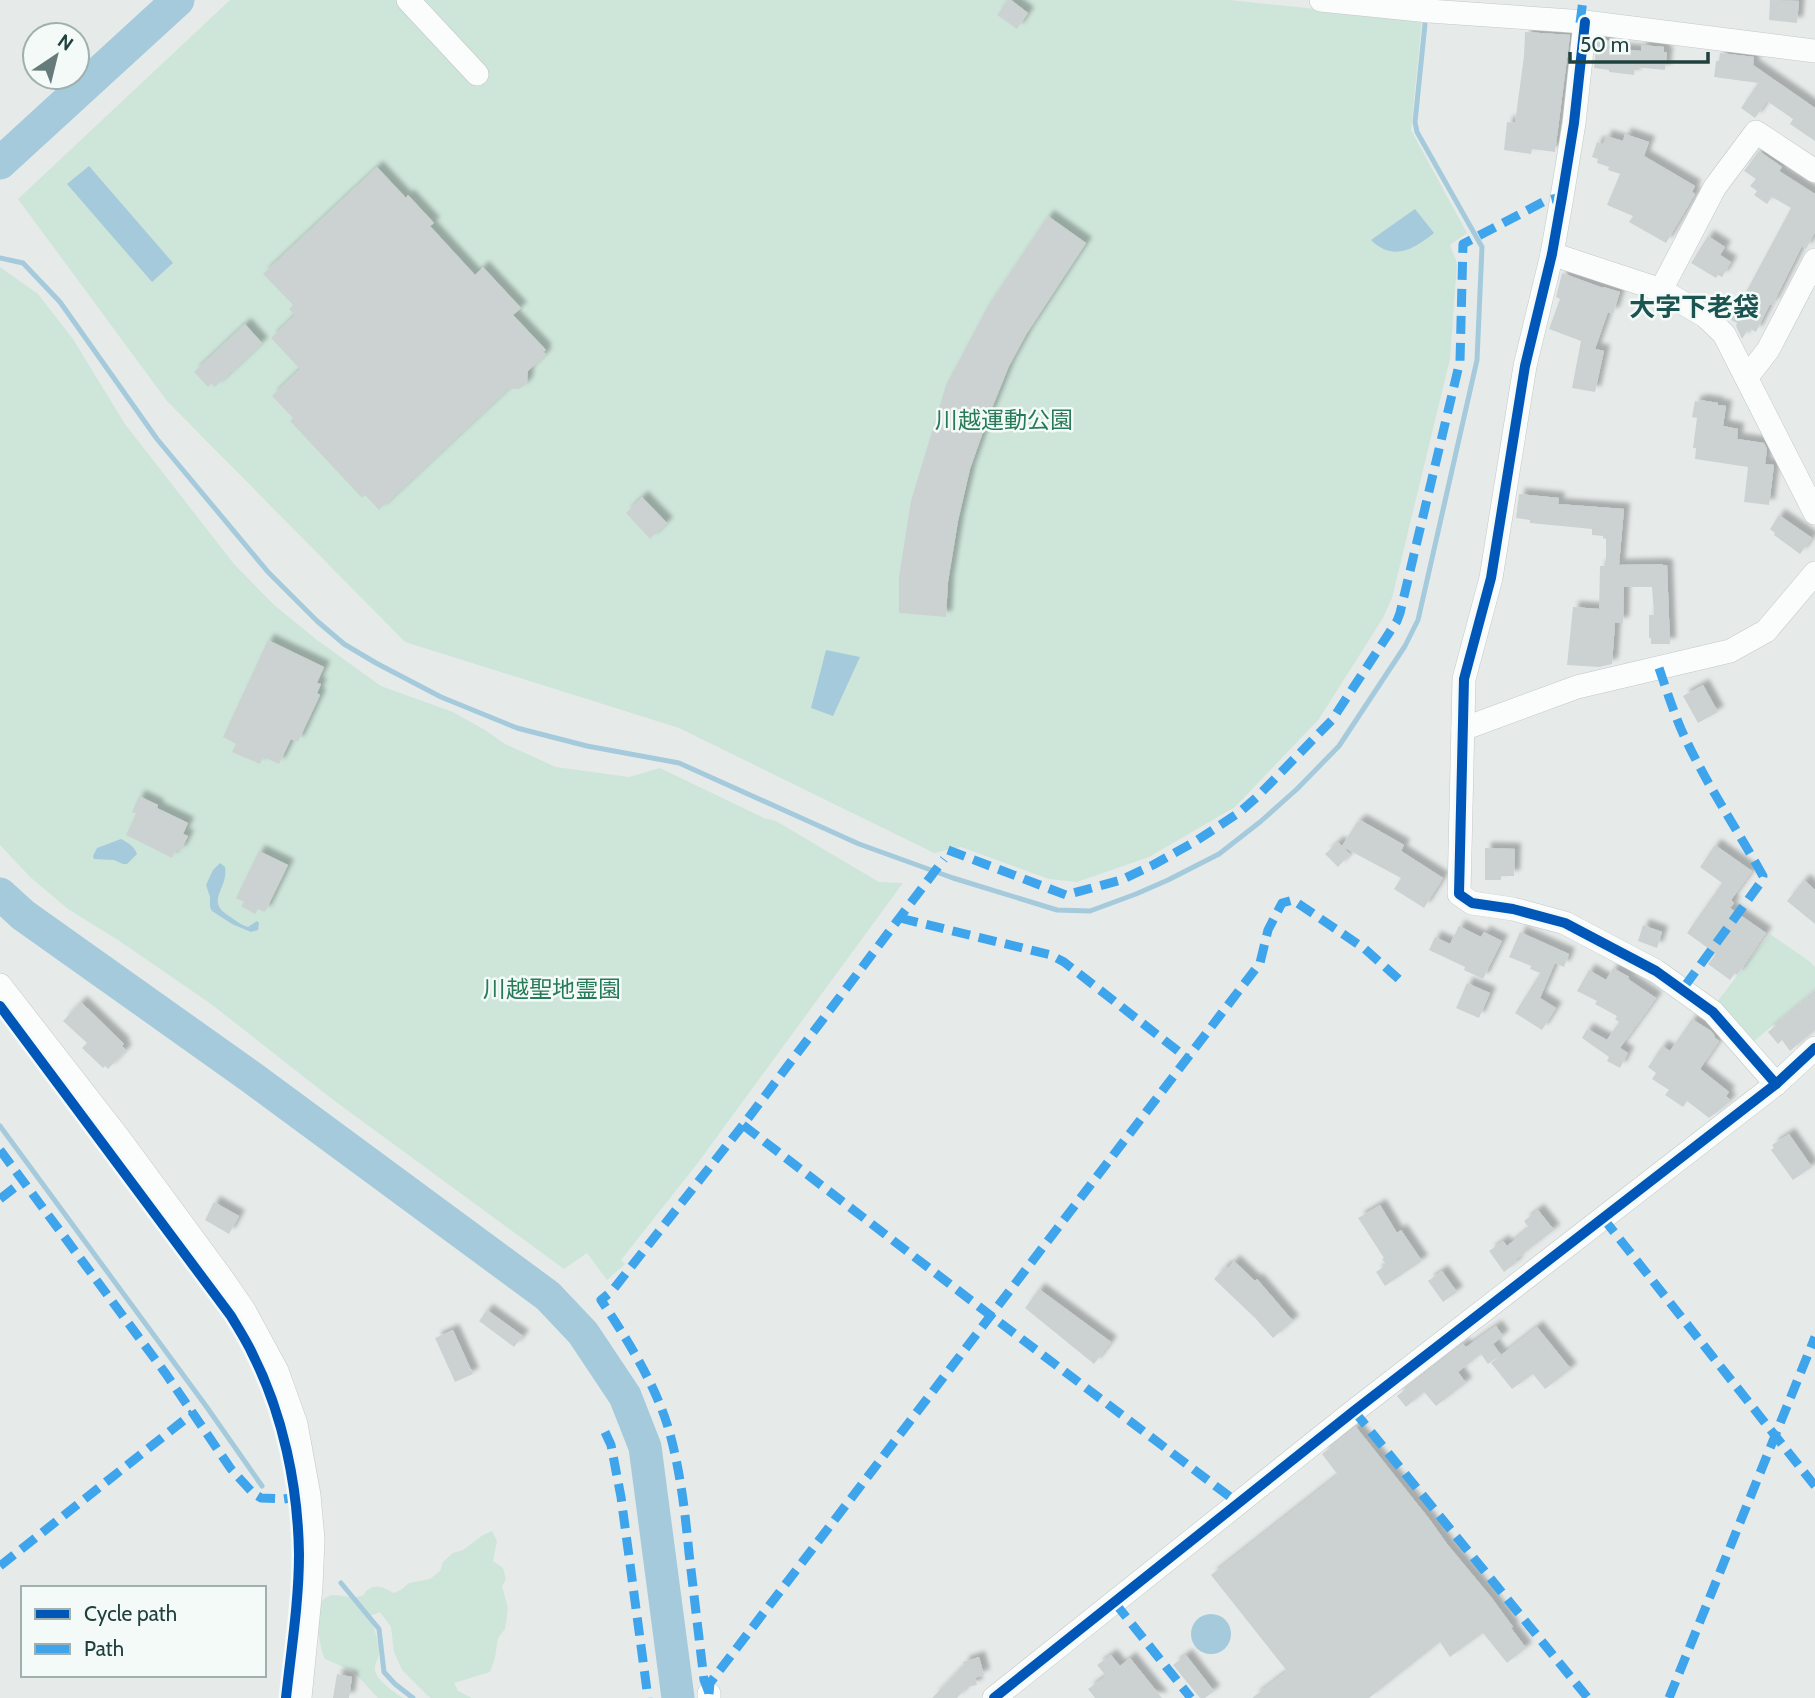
<svg xmlns="http://www.w3.org/2000/svg" width="1815" height="1698" viewBox="0 0 1815 1698" font-family="Cabin,'Noto Sans JP',sans-serif">
<style>
.green{fill:#cee5da}
.water{fill:#a4cadc}
.lines{fill:none;stroke-linecap:round;stroke-linejoin:round}
.stream{stroke:#a4cadc;stroke-width:5}
.river{stroke:#a4cadc;stroke-width:33}
.building{fill:#ccd2d1;filter:url(#shadow)}
.minor-casing{stroke:#c3c8c7;stroke-width:24}
.minor{stroke:#fbfcfc;stroke-width:23}
.quiet{stroke:#3ea4ec;stroke-width:9;stroke-dasharray:18 9;stroke-linecap:butt}
.cycleway-casing{stroke:#f4faf8;stroke-width:15}
.cycleway{stroke:#0057b8;stroke-width:10}
.labels{text-anchor:middle;stroke-width:5;stroke-linejoin:round;paint-order:stroke}
.park-label{font-size:23px;fill:#287b57;stroke:#f4faf8}
.quarter-label{font-size:26px;font-weight:bold;fill:#1b5451;stroke:#f4faf8}
</style>
<defs>
<filter id="shadow"><feDropShadow dx="6" dy="-6" stdDeviation="2" flood-color="#0004"/></filter>
</defs>
<rect width="100%" height="100%" fill="#e6ebea"/>
<g class="green">
<polygon points="230,0 1230,0 1422,20 1411,130 1467,233 1450,245 1457,263 1450,359 1392,598 1383,618 1319,719 1235,807 1149,857 1077,882 1049,879 961,847 934,853 679,728 405,642 167,401 18,199"/>
<polygon points="0,267 38,294 73,339 125,424 234,564 273,604 317,640 381,686 453,712 485,730 505,744 556,767 629,777 660,768 764,818 776,821 879,882 903,883 697,1164 621,1260 625,1264 607,1280 587,1253 564,1269 332,1099 211,1004 118,940 68,909 30,877 0,845"/>
<polygon points="1770,934 1809,961 1815,967 1815,990 1753,1042 1716,1003"/>
<path d="M492,1531L497,1541L493,1561L503,1568L506,1579L502,1586L508,1608L507,1616L505,1629L498,1638L495,1658L490,1672L454,1683L458,1691L472,1698H431L427,1695L402,1670L394,1652L391,1627L380,1612L370,1616C374,1628 379,1641 379,1654C378,1660 374,1665 375,1671C377,1680 395,1693 403,1698H378L353,1671L325,1659C319,1645 309,1597 333,1595C343,1595 351,1599 361,1596C368,1593 362,1593 369,1589C378,1583 386,1589 394,1593L402,1589L409,1583L430,1579L440,1571L443,1562L453,1553L463,1550L483,1535Z"/>
</g>
<g class="water">
<polygon points="89,166 173,263 152,282 67,184"/>
<path d="M1415,209L1434,233C1414,249 1393,262 1371,240Z"/>
<polygon points="826,650 860,657 833,716 811,708"/>
<path d="M121,839C127,842 135,847 137,854L127,864H123L114,860L94,859L93,856L97,848Z"/>
<path d="M220,863L225,867C229,888 204,901 229,916C235,920 241,925 248,927L257,921L259,923L258,930L251,932L232,924L212,911L210,907V897L206,885L213,870Z"/>
<circle cx="1211" cy="1634" r="20"/>
</g>
<g class="lines">
<g class="stream">
<polyline points="0,258 23,263 60,302 157,439 268,572 317,621 344,644 376,663 441,697 517,728 587,746 679,763 859,844 953,878 1057,910 1090,911 1136,894 1168,880 1219,854 1260,822 1297,789 1339,746 1405,646 1418,620 1477,360 1482,247 1417,132 1415,122 1425,24"/>
<polyline points="0,1126 206,1406 262,1486"/>
<polyline points="341,1583 379,1629 384,1672 395,1684 413,1698"/>
</g>
<g class="river">
<polyline points="0,163 178,0"/>
<polyline points="0,894 23,915 251,1077 548,1296 583,1333 625,1396 645,1447 678,1698"/>
</g>
</g>
<g class="building">
<polygon points="1008,0 1011,0 1028,13 1017,29 997,15"/>
<polygon points="1770,0 1799,1 1797,23 1769,20"/>
<polygon points="1525,32 1570,35 1555,152 1532,149 1531,154 1504,150 1507,122 1515,123 1524,56"/>
<polygon points="1597,39 1610,41 1609,48 1641,51 1641,45 1664,47 1664,52 1667,52 1665,70 1635,67 1634,75 1609,72 1609,70 1594,68"/>
<polygon points="1720,53 1754,57 1753,65 1815,108 1815,141 1790,124 1793,119 1767,101 1755,118 1741,108 1758,83 1714,77 1716,61 1719,61"/>
<polygon points="1625,134 1649,142 1644,156 1695,186 1692,192 1695,194 1666,243 1629,222 1633,216 1607,205 1620,174 1608,170 1609,167 1597,163 1598,159 1592,157 1597,142 1603,144 1606,136 1623,141"/>
<polygon points="1759,151 1782,167 1779,171 1815,194 1815,232 1806,249 1802,246 1778,294 1772,305 1770,304 1756,332 1749,328 1742,339 1736,326 1737,323 1731,320 1791,208 1772,197 1767,204 1754,195 1757,191 1750,186 1756,179 1744,171"/>
<polygon points="377,167 406,198 408,195 434,223 430,226 475,275 483,267 521,308 513,315 546,350 543,352 546,354 528,371 527,382 524,386 519,389 508,389 379,510 365,495 362,498 290,421 293,418 272,396 300,369 271,338 295,315 289,309 293,305 263,274"/>
<polygon points="1048,216 1086,243 1027,333 1009,366 988,418 970,469 958,521 948,582 946,617 899,613 899,577 911,501 946,385 988,306"/>
<polygon points="1708,236 1725,247 1720,255 1731,262 1722,277 1718,275 1716,278 1691,263"/>
<polygon points="1562,273 1603,288 1603,287 1620,292 1613,314 1608,312 1595,349 1604,351 1595,392 1572,388 1581,341 1549,329 1560,299 1556,297"/>
<polygon points="245,324 262,343 215,387 211,384 208,387 194,372"/>
<polygon points="1700,400 1718,403 1718,405 1726,406 1723,426 1738,429 1737,439 1764,443 1767,449 1765,464 1774,465 1769,505 1744,502 1748,467 1695,459 1696,448 1693,448 1697,418 1692,417 1695,401 1700,402"/>
<polygon points="1519,494 1559,498 1558,504 1624,509 1619,565 1663,564 1663,565 1667,565 1670,644 1651,644 1651,638 1649,638 1649,615 1654,615 1652,587 1624,587 1623,623 1615,623 1612,664 1599,667 1567,665 1573,607 1599,609 1600,566 1606,566 1606,539 1603,538 1603,536 1592,535 1592,529 1530,523 1530,520 1516,518"/>
<polygon points="642,497 667,523 650,539 626,513"/>
<polygon points="1779,515 1812,538 1800,554 1774,535 1775,533 1770,529"/>
<polygon points="268,640 324,667 317,683 321,684 317,693 320,695 298,742 291,739 279,764 263,757 260,764 232,752 236,744 223,737"/>
<polygon points="1703,685 1718,712 1698,723 1683,696"/>
<polygon points="139,796 158,805 157,808 188,823 183,834 188,836 180,852 176,850 172,858 126,835 136,814 132,812"/>
<polygon points="1360,820 1404,845 1401,851 1443,878 1424,908 1394,889 1401,878 1343,847 1350,854 1338,867 1325,854 1338,842 1342,846 1357,822 1359,823"/>
<polygon points="1715,845 1752,871 1731,900 1734,903 1730,908 1766,933 1737,975 1735,973 1730,980 1708,964 1716,954 1687,933 1722,883 1700,867"/>
<polygon points="1485,848 1515,849 1514,876 1501,876 1501,880 1485,880"/>
<polygon points="259,851 288,865 265,912 258,909 255,914 241,906 244,902 236,898"/>
<polygon points="1804,880 1815,890 1815,924 1787,901"/>
<polygon points="1643,925 1662,932 1657,948 1638,941"/>
<polygon points="1459,926 1481,937 1484,932 1502,941 1483,979 1464,970 1465,967 1429,950 1435,937 1450,944"/>
<polygon points="1520,932 1569,954 1564,967 1555,963 1540,998 1556,1008 1542,1030 1515,1013 1540,973 1530,969 1531,966 1509,957"/>
<polygon points="1613,968 1629,977 1628,979 1656,998 1620,1048 1628,1053 1620,1068 1607,1061 1609,1057 1582,1038 1587,1029 1607,1040 1619,1022 1615,1019 1617,1016 1595,1004 1597,1001 1577,991 1589,970 1606,980"/>
<polygon points="1467,983 1490,993 1479,1018 1456,1008"/>
<polygon points="1815,993 1815,1030 1790,1051 1782,1040 1778,1044 1768,1032"/>
<polygon points="81,1002 124,1044 122,1046 126,1050 108,1069 105,1066 103,1068 82,1048 87,1043 63,1021"/>
<polygon points="1692,1019 1711,1031 1715,1036 1714,1037 1719,1041 1700,1069 1729,1092 1726,1096 1730,1100 1725,1106 1709,1118 1687,1101 1683,1107 1665,1095 1669,1090 1652,1079 1656,1073 1648,1067 1662,1046 1670,1051"/>
<polygon points="1789,1134 1812,1167 1793,1180 1771,1150 1774,1148 1772,1145"/>
<polygon points="214,1202 239,1216 229,1234 205,1220"/>
<polygon points="1380,1205 1397,1233 1401,1230 1422,1261 1385,1286 1376,1272 1386,1265 1382,1259 1384,1258 1358,1218"/>
<polygon points="1538,1210 1554,1230 1515,1260 1517,1262 1504,1272 1489,1251 1503,1241 1507,1246 1529,1228 1524,1221"/>
<polygon points="1234,1261 1255,1281 1257,1279 1293,1321 1273,1338 1255,1318 1214,1279 1226,1266 1228,1268"/>
<polygon points="1442,1271 1457,1292 1443,1302 1428,1281"/>
<polygon points="1039,1289 1111,1342 1094,1364 1025,1308"/>
<polygon points="487,1310 523,1336 514,1347 479,1321"/>
<polygon points="1496,1326 1503,1336 1493,1344 1501,1355 1488,1364 1481,1354 1458,1372 1466,1383 1436,1406 1424,1392 1406,1407 1397,1396 1463,1344 1466,1347"/>
<polygon points="1537,1327 1571,1369 1545,1389 1533,1374 1512,1389 1491,1363"/>
<polygon points="453,1330 473,1374 455,1382 435,1338"/>
<polygon points="1356,1427 1430,1520 1447,1544 1491,1597 1513,1627 1511,1628 1526,1648 1507,1663 1483,1633 1450,1657 1440,1642 1369,1698 1252,1698 1287,1671 1211,1575 1338,1475 1322,1454"/>
<polygon points="1111,1655 1120,1666 1130,1658 1162,1698 1095,1698 1088,1689 1106,1676 1097,1665"/>
<polygon points="1186,1655 1214,1691 1205,1698 1200,1698 1173,1665"/>
<polygon points="979,1657 984,1675 975,1678 977,1685 967,1687 957,1698 932,1698 964,1665 963,1662"/>
<polygon points="337,1674 352,1677 349,1698 333,1698"/>
</g>
<g class="lines">
<g class="minor-casing">
<g id="minor">
<polyline points="408,0 477,74"/>
<polyline points="1321,0 1429,11 1585,22 1815,51"/>
<polyline points="1585,22 1574,123 1562,197 1552,254 1525,366 1491,578 1464,679 1459,894 1472,903 1513,909 1565,923 1656,971 1713,1012 1776,1084"/>
<polyline points="1552,254 1661,290 1705,316 1724,334 1815,513"/>
<polyline points="1661,290 1715,187 1756,132 1815,171"/>
<polyline points="1747,377 1768,350 1815,260"/>
<polyline points="1463,729 1577,687 1730,651 1766,631 1815,573"/>
<polyline points="0,985 119,1138 222,1278 244,1310 277,1371 296,1424 309,1495 313,1539 311,1587 300,1698"/>
<polyline points="709,1694 709,1698"/>
<polyline points="994,1698 1354,1411 1776,1084 1815,1048"/>
</g>
</g>
<use href="#minor" class="minor"/>
<g class="quiet">
<polyline points="1580,23 1583,0"/>
<path d="M1659,668C1666,689 1673,710 1681,729C1704,781 1736,827 1763,876L1761,882L1682,990"/>
<polyline points="948,850 1066,895 1121,880 1153,865 1196,841 1240,812 1258,796 1332,720 1397,621 1400,613 1460,361 1463,244 1545,201 1562,197"/>
<polyline points="900,918 1051,955 1064,962 1187,1058"/>
<polyline points="743,1125 990,1315 1238,1503"/>
<polyline points="0,1150 166,1374 231,1469 253,1493 261,1498 284,1499 309,1495"/>
<polyline points="0,1199 23,1181"/>
<polyline points="1603,1218 1815,1486"/>
<polyline points="1354,1411 1588,1698"/>
<polyline points="605,1432 611,1445 621,1497 648,1698"/>
<polyline points="0,1566 193,1413"/>
<polyline points="1115,1603 1191,1698"/>
<path d="M709,1693L704,1680C699,1638 694,1595 689,1553C685,1511 680,1468 668,1427C654,1382 627,1339 601,1300L612,1291L623,1277L743,1125L944,859"/>
<polyline points="709,1694 710,1683 1260,963 1268,930 1282,903 1293,900 1365,949 1402,982"/>
<polyline points="1669,1698 1815,1337"/>
</g>
<g class="cycleway-casing">
<g id="cycleway">
<polyline points="1585,22 1574,123 1562,197 1552,254 1525,366 1491,578 1464,679 1459,894 1472,903 1513,909 1565,923 1656,971 1713,1012 1776,1084"/>
<path d="M0,1006L231,1316C238,1328 246,1340 252,1353C283,1414 298,1486 299,1554C299,1602 291,1651 286,1698"/>
<polyline points="994,1698 1354,1411 1776,1084 1815,1048"/>
</g>
</g>
<use href="#cycleway" class="cycleway"/>
</g>
<g class="labels">
<g class="park-label">
<text x="1004" y="428">川越運動公園</text>
<text x="552" y="997">川越聖地霊園</text>
</g>
<g class="quarter-label">
<text x="1694" y="316">大字下老袋</text>
</g>
</g>
<rect x="21" y="1586" width="245" height="91" fill="#f4faf8" stroke="#a0b0ae" stroke-width="2"/>
<rect x="35" y="1609" width="35" height="10" fill="#0057b8" stroke="#a0b0ae" stroke-width="2"/>
<text x="84" y="1621" font-size="21" fill="#21413e">Cycle path</text>
<rect x="35" y="1644" width="35" height="10" fill="#3ea4ec" stroke="#a0b0ae" stroke-width="2"/>
<text x="84" y="1656" font-size="21" fill="#21413e">Path</text>
<g transform="translate(56 56) rotate(35)"><circle r="33" fill="#f4faf8" stroke="#a0b0ae" stroke-width="2"/>
<path d="M0-5L12 26L0 18L-12 26Z" fill="#667c7a"/>
<text y="-10" font-size="19" font-weight="bold" text-anchor="middle" fill="#21413e">N</text>
</g>
<path d="M1570 52v10h138v-10" fill="none" stroke="#21413e" stroke-width="3.5"/>
<text x="1580" y="52" font-size="21" fill="#21413e" stroke="#f4faf8" stroke-width="5" paint-order="stroke">50 m</text>
</svg>
